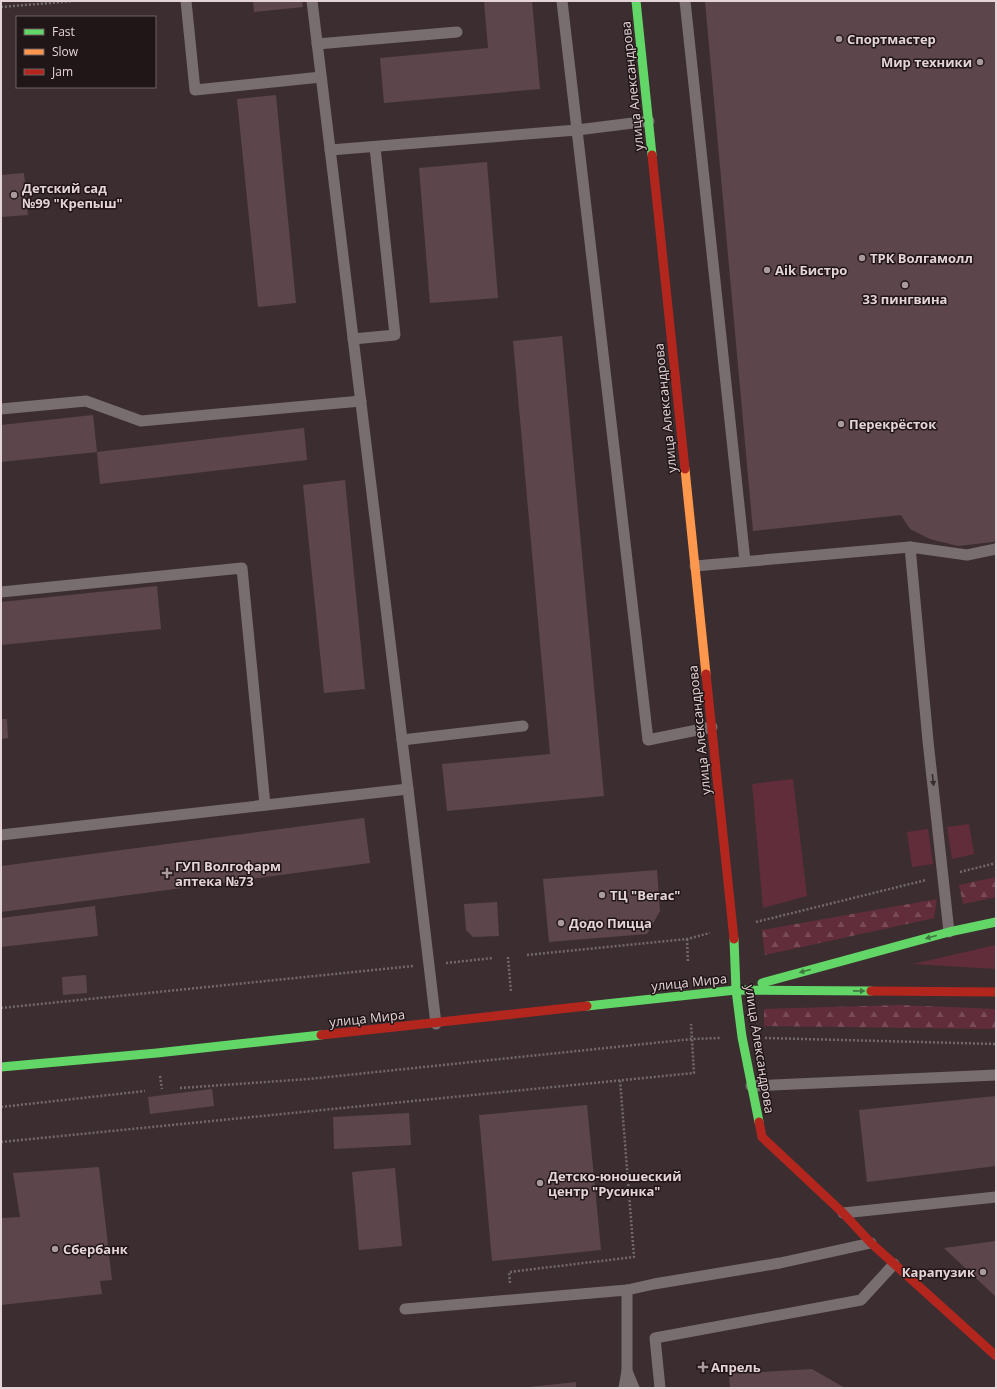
<svg xmlns="http://www.w3.org/2000/svg" width="997" height="1389" viewBox="0 0 997 1389" font-family="'Open Sans',sans-serif">
<style>
.green{fill:#622d3a}
.forest{fill:url(#forest-firs)}
.building{fill:#5c464b}
.lines{fill:none;stroke-linecap:round;stroke-linejoin:round}
.path{stroke:#72696b;stroke-width:2.5;stroke-dasharray:2 2;stroke-linecap:butt}
.lane{stroke:#786d6f;stroke-width:11}
.fast{stroke:#63d668;stroke-width:9}
.slow{stroke:#ff974d;stroke-width:9}
.jam{stroke:#b3261e;stroke-width:9}
.oneway{fill:#362b2d}
.oneway2{fill:#427640}
.poi-dot{fill:#aa9a9d;stroke:#201517;stroke-width:1.5}
.labels{text-anchor:middle;stroke-width:3;stroke-linejoin:round;paint-order:stroke}
.poi-label{font-size:13px;font-weight:bold;fill:#e5d4d7;stroke:#201517;text-anchor:start}
.street-label{font-size:13px;fill:#e5d4d7;stroke:#201517}
</style>
<defs>
<pattern id="forest-firs" width="22" height="20" patternUnits="userSpaceOnUse"><rect width="22" height="20" fill="#622d3a"/><path d="M5 1l3.5 6h-7zM16 11l3.5 6h-7z" fill="#784b56"/></pattern>
</defs>
<rect width="100%" height="100%" fill="#3c2e30"/>
<g class="green">
<polygon points="793,779 807,896 763,908 752,784"/>
<polygon points="969,824 974,854 952,859 947,827"/>
<polygon points="928,829 933,864 912,867 907,832"/>
<polygon points="996,945 996,969 913,964"/>
</g>
<g class="forest">
<polygon points="996,877 996,897 963,904 959,885"/>
<polygon points="937,899 934,918 765,955 762,930"/>
<polygon points="899,1005 996,1009 996,1029 764,1026 764,1009"/>
</g>
<g class="building">
<polygon points="253,1 302,1 303,7 254,12"/>
<polygon points="484,1 532,1 540,89 384,103 380,58 488,48"/>
<polygon points="705,1 996,1 996,540 993,542 958,546 930,539 910,529 901,515 753,531"/>
<polygon points="276,95 296,303 258,307 237,99"/>
<polygon points="487,162 498,298 430,303 419,168"/>
<polygon points="24,173 28,215 1,217 1,175"/>
<polygon points="562,336 604,796 447,811 442,764 550,754 513,341"/>
<polygon points="93,415 97,452 304,428 307,460 100,484 97,452 1,462 1,425"/>
<polygon points="345,480 365,689 324,693 303,485"/>
<polygon points="157,586 161,629 1,645 1,602"/>
<polygon points="1,719 7,719 8,738 1,739"/>
<polygon points="364,818 370,863 1,912 1,866"/>
<polygon points="657,870 660,911 647,934 549,942 543,879"/>
<polygon points="497,902 499,936 473,937 466,930 464,904"/>
<polygon points="95,906 98,936 1,947 1,918"/>
<polygon points="86,975 87,993 63,995 62,977"/>
<polygon points="212,1089 214,1106 150,1114 148,1097"/>
<polygon points="996,1096 996,1166 867,1182 859,1110"/>
<polygon points="587,1105 601,1250 492,1261 479,1115"/>
<polygon points="409,1113 411,1145 334,1149 333,1117"/>
<polygon points="99,1167 112,1280 100,1281 102,1294 1,1305 1,1218 20,1217 13,1173"/>
<polygon points="395,1168 402,1246 359,1250 352,1172"/>
<polygon points="996,1241 996,1297 944,1248"/>
<polygon points="812,1369 845,1388 730,1388 729,1374"/>
<polygon points="576,1382 576,1388 529,1388 529,1387"/>
</g>
<g class="lines">
<g class="path">
<polyline points="1,7 74,1"/>
<polyline points="960,872 996,863"/>
<polyline points="756,922 926,880"/>
<polyline points="687,939 688,963"/>
<polyline points="527,955 687,939 710,933"/>
<polyline points="508,957 511,992"/>
<polyline points="446,963 493,958"/>
<polyline points="1,1008 413,966"/>
<polyline points="765,1038 996,1044"/>
<polyline points="160,1076 162,1089"/>
<polyline points="180,1088 309,1079 692,1039 720,1038"/>
<polyline points="1,1107 145,1091"/>
<polyline points="1,1142 694,1073 691,1024"/>
<polyline points="510,1283 509,1272 634,1257 620,1080"/>
</g>
<g class="lane">
<polyline points="186,1 195,90 321,77"/>
<polyline points="312,1 408,789 436,1024"/>
<polyline points="562,1 577,130 649,121"/>
<polyline points="685,1 745,561"/>
<polyline points="317,44 457,32"/>
<polyline points="330,150 577,130 648,740 712,727"/>
<polyline points="353,339 395,335 375,147"/>
<polyline points="1,409 86,401 141,421 361,401"/>
<polyline points="910,547 928,741 949,932"/>
<polyline points="695,566 910,547 967,555 996,549"/>
<polyline points="1,592 242,568 265,805"/>
<polyline points="402,740 523,726"/>
<polyline points="1,835 408,789"/>
<polyline points="751,1086 996,1075"/>
<polyline points="843,1213 996,1197"/>
<polyline points="405,1309 627,1290 654,1284 780,1263 871,1243"/>
<polyline points="627,1371 634,1388"/>
<polyline points="624,1388 627,1371 627,1290"/>
<polyline points="660,1388 655,1338 861,1300 894,1264"/>
</g>
<g class="fast">
<polyline points="636,1 652,155"/>
<polyline points="734,939 736,990 742,1037 759,1122"/>
<polyline points="762,983 949,932 996,922"/>
<polyline points="587,1006 736,990 871,991"/>
<polyline points="1,1067 157,1053 321,1035"/>
</g>
<polyline class="slow" points="685,469 706,674"/>
<g class="jam">
<polyline points="652,155 685,469"/>
<polyline points="706,674 734,939"/>
<polyline points="871,991 996,992"/>
<polyline points="321,1035 587,1006"/>
<polyline points="759,1122 762,1137 843,1213 871,1243 996,1356"/>
</g>
</g>
<defs><path id="oneway-solid" d="M-6-.8H1V-3.2L6.5 0L1 3.2V.8H-6Z"/></defs>
<use class="oneway" href="#oneway-solid" transform="translate(933 780) rotate(84)"/>
<g class="oneway2">
<use href="#oneway-solid" transform="translate(931 937) rotate(165)"/>
<use href="#oneway-solid" transform="translate(805 971) rotate(165)"/>
<use href="#oneway-solid" transform="translate(859 991) rotate(1)"/>
</g>
<g class="poi-dot">
<circle cx="839" cy="39" r="4"/>
<circle cx="980" cy="62" r="4"/>
<circle cx="14" cy="195" r="4"/>
<circle cx="862" cy="258" r="4"/>
<circle cx="767" cy="270" r="4"/>
<circle cx="905" cy="285" r="4"/>
<circle cx="841" cy="424" r="4"/>
<path d="M165 867h4v4h4v4h-4v4h-4v-4h-4v-4h4z"/>
<circle cx="602" cy="895" r="4"/>
<circle cx="561" cy="923" r="4"/>
<circle cx="540" cy="1183" r="4"/>
<circle cx="55" cy="1249" r="4"/>
<circle cx="983" cy="1272" r="4"/>
<path d="M701 1361h4v4h4v4h-4v4h-4v-4h-4v-4h4z"/>
</g>
<g class="labels">
<g class="poi-label">
<text x="847" y="44">Спортмастер</text>
<text x="972" y="67" text-anchor="end">Мир техники</text>
<text x="22" y="193">Детский сад<tspan x="22" dy="15">№99 "Крепыш"</tspan></text>
<text x="870" y="263">ТРК Волгамолл</text>
<text x="775" y="275">Aik Бистро</text>
<text x="905" y="304" text-anchor="middle">33 пингвина</text>
<text x="849" y="429">Перекрёсток</text>
<text x="175" y="871">ГУП Волгофарм<tspan x="175" dy="15">аптека №73</tspan></text>
<text x="610" y="900">ТЦ "Вегас"</text>
<text x="569" y="928">Додо Пицца</text>
<text x="548" y="1181">Детско-юношеский<tspan x="548" dy="15">центр "Русинка"</tspan></text>
<text x="63" y="1254">Сбербанк</text>
<text x="975" y="1277" text-anchor="end">Карапузик</text>
<text x="711" y="1372">Апрель</text>
</g>
<g class="street-label">
<text transform="translate(632 86) rotate(-96)" y="5">улица Александрова</text>
<text transform="translate(665 408) rotate(-96)" y="5">улица Александрова</text>
<text transform="translate(699 730) rotate(-96)" y="5">улица Александрова</text>
<text transform="translate(689 982) rotate(-6)" y="5">улица Мира</text>
<text transform="translate(367 1018) rotate(-6)" y="5">улица Мира</text>
<text transform="translate(760 1049) rotate(81)" y="5">улица Александрова</text>
</g>
</g>
<rect width="997" height="1389" fill="none" stroke="#e5d4d7" stroke-width="4"/>
<rect x="16" y="16" width="140" height="72" fill="#201517" stroke="#6f6164"/>
<rect x="24" y="29" width="20" height="6" fill="#63d668" stroke="#6f6164"/>
<text x="52" y="36" font-size="12" fill="#e5d4d7">Fast</text>
<rect x="24" y="49" width="20" height="6" fill="#ff974d" stroke="#6f6164"/>
<text x="52" y="56" font-size="12" fill="#e5d4d7">Slow</text>
<rect x="24" y="69" width="20" height="6" fill="#b3261e" stroke="#6f6164"/>
<text x="52" y="76" font-size="12" fill="#e5d4d7">Jam</text>
</svg>
